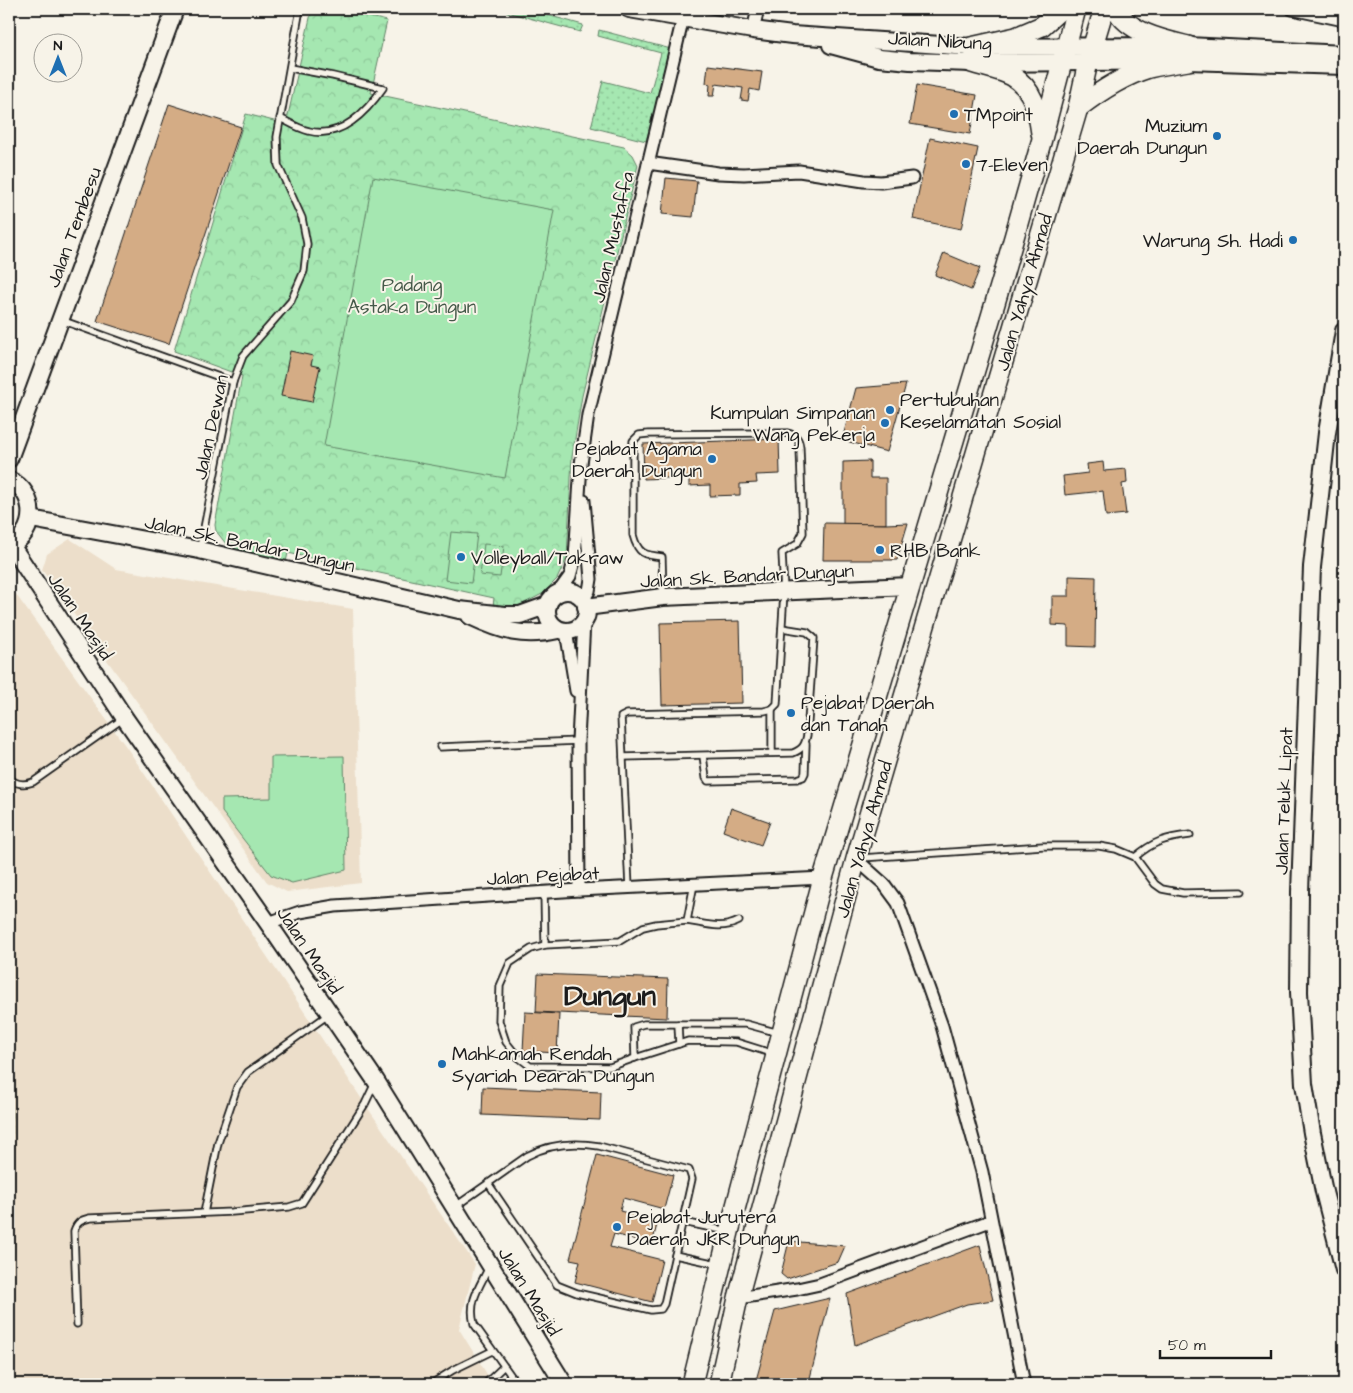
<svg xmlns="http://www.w3.org/2000/svg" width="1353" height="1393" viewBox="0 0 1353 1393" font-family="'Architects Daughter',sans-serif">
<style>
.built{fill:#ecdeca}
.grass{fill:url(#grass-dots);stroke:#608266}
.park{fill:url(#park-crowns);stroke:#608266}
.pitch{fill:#a5e7b1;stroke:#608266}
.building{fill:#d4ac85;stroke:#1c1c1c}
.lines{fill:none;stroke-linecap:round;stroke-linejoin:round}
.lane-casing{stroke:#1c1c1c;stroke-width:9}
.street-casing{stroke:#1c1c1c;stroke-width:15}
.secondary-casing{stroke:#1c1c1c;stroke-width:20}
.primary-casing{stroke:#1c1c1c;stroke-width:22}
.lane{stroke:#f7f3e8;stroke-width:5.5}
.street{stroke:#f7f3e8;stroke-width:11}
.secondary{stroke:#f7f3e8;stroke-width:16}
.primary{stroke:#f7f3e8;stroke-width:19}
.poi-dot{fill:#1f6fb2;stroke:#f7f3e8;stroke-width:2}
.labels{text-anchor:middle;stroke-width:4;stroke-linejoin:round;paint-order:stroke}
.street-label{font-size:19px;fill:#1c1c1c;stroke:#f7f3e8}
.poi-label{font-size:19px;fill:#1c1c1c;stroke:#f7f3e8;text-anchor:start}
.park-label{font-size:19px;fill:#455949;stroke:#f7f3e8}
.town-label{font-size:29px;font-weight:bold;fill:#1c1c1c;stroke:#f7f3e8}
</style>
<defs>
<pattern id="grass-dots" width="8" height="8" patternUnits="userSpaceOnUse" patternTransform="scale(1.25)"><rect width="8" height="8" fill="#a5e7b1"/><path d="M2 2h.1M6 6h.1" fill="none" stroke="#8dc698" stroke-width="1.8" stroke-linecap="round"/></pattern>
<pattern id="park-crowns" width="20" height="18" patternUnits="userSpaceOnUse" patternTransform="scale(1.25)"><rect width="20" height="18" fill="#a5e7b1"/><path d="M2 6a3 3 0 1 1 6 0M12 15a3 3 0 1 1 6 0" fill="none" stroke="#8dc698"/></pattern>
</defs>
<rect width="100%" height="100%" fill="#f7f3e8"/>
<filter id="ink" filterUnits="userSpaceOnUse"><feTurbulence type="fractalNoise" baseFrequency=".02" numOctaves="2"/><feDisplacementMap in="SourceGraphic" scale="10" xChannelSelector="R" yChannelSelector="G"/><feConvolveMatrix kernelMatrix="1 2 1 2 8 2 1 2 1" color-interpolation-filters="sRGB"/></filter>
<g filter="url(#ink)">
<g class="built">
<polygon points="70,539 116,569 353,609 361,883 287,892 267,882 42,570 47,554"/>
<polygon points="9,585 127,748 299,1004 365,1104 475,1264 459,1329 493,1384 9,1384"/>
</g>
<g class="grass">
<polygon points="496,9 526,9 583,25 580,32"/>
<polygon points="599,30 671,49 646,141 591,127 603,81 650,93 661,53 598,36"/>
</g>
<polygon class="park" points="312,9 337,9 387,21 371,93 624,147 633,155 638,165 582,396 572,457 567,558 557,579 542,594 517,607 493,606 494,598 288,553 286,562 230,549 216,531 215,525 242,376 174,351 246,114 286,124"/>
<g class="pitch">
<polygon points="373,177 554,210 505,478 324,446"/>
<polygon points="451,532 477,534 471,583 445,580"/>
<polygon points="484,544 504,546 500,577 480,575"/>
<polygon points="344,756 346,870 292,883 271,875 222,812 222,799 271,798 271,757"/>
<polygon points="9,1022 12,1134 9,1134"/>
</g>
<g class="building">
<polygon points="708,65 762,72 759,91 750,89 748,101 741,100 743,88 716,84 714,96 709,96 710,84 706,83"/>
<polygon points="917,85 977,95 970,134 910,124"/>
<polygon points="169,104 241,127 169,344 97,321"/>
<polygon points="930,138 978,148 961,229 913,219"/>
<polygon points="666,178 697,181 693,217 662,214"/>
<polygon points="944,253 980,268 971,290 935,275"/>
<polygon points="290,351 313,356 311,365 320,367 312,402 281,396"/>
<polygon points="906,384 887,452 842,440 856,388"/>
<polygon points="779,439 780,474 756,475 757,483 740,484 740,495 710,496 710,485 689,486 689,477 644,479 643,444"/>
<polygon points="870,461 870,478 886,478 886,524 843,524 843,462"/>
<polygon points="1103,462 1104,471 1126,469 1127,483 1122,484 1126,514 1106,516 1103,491 1065,495 1063,476 1088,473 1087,464"/>
<polygon points="824,523 886,524 908,523 897,560 823,560"/>
<polygon points="1069,576 1096,577 1095,647 1068,646 1068,626 1052,625 1052,596 1069,596"/>
<polygon points="740,621 742,703 662,705 660,623"/>
<polygon points="731,808 770,822 761,845 723,831"/>
<polygon points="538,974 668,979 667,1018 536,1012"/>
<polygon points="525,1012 559,1014 557,1053 523,1051"/>
<polygon points="483,1087 601,1092 600,1120 482,1115"/>
<polygon points="597,1155 673,1175 664,1209 623,1198 620,1211 658,1221 652,1244 614,1234 610,1247 662,1260 652,1302 575,1282 580,1261 570,1259"/>
<polygon points="789,1241 845,1246 838,1262 787,1279 781,1274"/>
<polygon points="980,1245 993,1300 967,1304 855,1345 847,1294"/>
<polygon points="830,1298 809,1382 798,1384 755,1384 775,1311"/>
</g>
<g class="lines">
<g class="lane-casing">
<g id="lane">
<path d="M280,118C290,123 299,129 309,131C341,139 367,111 383,88L333,76L290,68"/>
<polyline points="61,320 233,382"/>
<polyline points="200,548 233,382 243,356 291,301 304,271 307,244 302,218 278,165 277,137 300,9"/>
<polyline points="772,709 772,753"/>
<polyline points="440,747 578,741"/>
<polyline points="703,756 706,778 708,781 797,779 803,777 805,773 806,744"/>
<path d="M623,757L793,753C803,749 805,745 807,735L814,638L807,632L782,628"/>
<path d="M9,777C15,785 25,785 33,782L124,718"/>
<path d="M1135,857C1154,841 1165,838 1190,835"/>
<polyline points="861,858 1043,846 1099,846 1116,849 1135,857 1155,884 1162,889 1183,893 1241,892"/>
<path d="M629,887L621,717L627,714L764,711L772,709L777,704L784,592L782,553L797,544L803,533L800,448C799,438 796,435 787,433L648,434L639,435L633,441V535C638,554 644,555 662,557L663,595"/>
<polyline points="544,892 545,945"/>
<path d="M687,921C706,924 722,930 739,921"/>
<polyline points="678,1024 679,1044"/>
<polyline points="774,1054 736,1042 688,1041 635,1058 634,1027 644,1024 746,1024 779,1033"/>
<polyline points="635,1058 610,1067 530,1066 518,1057 506,1042 499,1021 500,986 510,963 531,949 545,945 620,941 643,927 656,924 687,921 694,884"/>
<path d="M456,1206L527,1156C549,1144 575,1142 599,1146L689,1170L692,1179L664,1304L661,1309L651,1310L577,1293L557,1285L488,1183"/>
<polyline points="204,1213 218,1143 237,1087 248,1072 328,1015"/>
<polyline points="683,1222 727,1231"/>
<polyline points="675,1255 717,1264"/>
<path d="M489,1267C479,1288 468,1301 474,1324L517,1384"/>
<path d="M77,1324L74,1231C77,1222 81,1220 90,1218L232,1212L289,1207L302,1203L365,1104L375,1083"/>
<polyline points="431,1384 453,1370 492,1351"/>
<polyline points="485,1384 503,1367"/>
</g>
</g>
<g class="street-casing">
<g id="street">
<polyline points="1292,9 1344,20"/>
<polyline points="753,30 758,9"/>
<polyline points="648,163 718,173 744,174 799,171 864,181 881,182 912,178"/>
<polyline points="557,594 570,576 575,558 581,464 588,415 683,18"/>
<polyline points="583,600 589,591 591,579 584,501"/>
<polyline points="566,631 576,691"/>
<polyline points="856,859 884,884 898,903 942,1026 982,1172 1024,1384"/>
<polyline points="579,890 578,741 584,621"/>
<polyline points="268,923 300,912 335,906 579,890 823,878"/>
<polyline points="738,1298 797,1289 820,1284 990,1221"/>
</g>
</g>
<g class="secondary-casing">
<g id="secondary">
<polyline points="629,9 753,30 792,35 971,47 1188,46 1344,54"/>
<polyline points="831,45 879,58 910,61 972,63 1188,61 1344,66"/>
<polyline points="1344,331 1327,433 1312,567 1300,892 1299,992 1304,1084 1312,1133 1324,1192 1344,1270"/>
<polyline points="9,459 175,9"/>
<path d="M9,480C38,492 37,534 9,546"/>
<polyline points="31,519 199,550 459,610 505,615 520,615 548,605"/>
<polyline points="11,545 124,717 268,923 376,1081 564,1384"/>
<circle cx="567" cy="611" r="20"/>
<polyline points="586,607 663,597 910,586"/>
<path d="M470,616C502,631 523,638 558,630"/>
</g>
</g>
<g class="primary-casing">
<g id="primary">
<path d="M1116,9C1129,33 1163,40 1188,46"/>
<polyline points="971,47 1016,37 1042,26 1061,9"/>
<path d="M972,63C984,67 1001,70 1012,76C1033,88 1038,111 1041,133"/>
<path d="M1078,108C1100,91 1123,76 1149,68C1162,65 1175,63 1188,61"/>
<polyline points="692,1384 729,1232 823,878 1001,283 1042,139 1076,9"/>
<polyline points="719,1384 738,1298 856,859 1078,108 1088,62 1104,9"/>
</g>
</g>
<use href="#lane" class="lane"/>
<use href="#street" class="street"/>
<use href="#secondary" class="secondary"/>
<use href="#primary" class="primary"/>
</g>
</g>
<g class="poi-dot">
<circle cx="954" cy="114" r="5"/>
<circle cx="1217" cy="136" r="5"/>
<circle cx="966" cy="164" r="5"/>
<circle cx="1293" cy="240" r="5"/>
<circle cx="890" cy="410" r="5"/>
<circle cx="885" cy="423" r="5"/>
<circle cx="712" cy="459" r="5"/>
<circle cx="880" cy="550" r="5"/>
<circle cx="461" cy="557" r="5"/>
<circle cx="791" cy="713" r="5"/>
<circle cx="442" cy="1064" r="5"/>
<circle cx="617" cy="1227" r="5"/>
</g>
<g class="labels">
<g class="street-label">
<text transform="translate(940 40) rotate(3)" y="7">Jalan Nibung</text>
<text transform="translate(73 227) rotate(-70)" y="7">Jalan Tembesu</text>
<text transform="translate(612 237) rotate(-77)" y="7">Jalan Mustaffa</text>
<text transform="translate(1023 292) rotate(-74)" y="7">Jalan Yahya Ahmad</text>
<text transform="translate(210 427) rotate(-78)" y="7">Jalan Dewan</text>
<text transform="translate(250 543) rotate(12)" y="7">Jalan Sk. Bandar Dungun</text>
<text transform="translate(747 575) rotate(-3)" y="7">Jalan Sk. Bandar Dungun</text>
<text transform="translate(81 616) rotate(56)" y="7">Jalan Masjid</text>
<text transform="translate(1283 801) rotate(-88)" y="7">Jalan Teluk Lipat</text>
<text transform="translate(863 839) rotate(-74)" y="7">Jalan Yahya Ahmad</text>
<text transform="translate(543 875) rotate(-3)" y="7">Jalan Pejabat</text>
<text transform="translate(310 950) rotate(56)" y="7">Jalan Masjid</text>
<text transform="translate(530 1291) rotate(58)" y="7">Jalan Masjid</text>
</g>
<g class="poi-label">
<text x="964" y="121">TMpoint</text>
<text x="1207" y="132" text-anchor="end">Muzium<tspan x="1207" dy="22">Daerah Dungun</tspan></text>
<text x="976" y="171">7-Eleven</text>
<text x="1283" y="247" text-anchor="end">Warung Sh. Hadi</text>
<text x="900" y="406">Pertubuhan<tspan x="900" dy="22">Keselamatan Sosial</tspan></text>
<text x="875" y="419" text-anchor="end">Kumpulan Simpanan<tspan x="875" dy="22">Wang Pekerja</tspan></text>
<text x="702" y="455" text-anchor="end">Pejabat Agama<tspan x="702" dy="22">Daerah Dungun</tspan></text>
<text x="890" y="557">RHB Bank</text>
<text x="471" y="564">Volleyball/Takraw</text>
<text x="801" y="709">Pejabat Daerah<tspan x="801" dy="22">dan Tanah</tspan></text>
<text x="452" y="1060">Mahkamah Rendah<tspan x="452" dy="22">Syariah Dearah Dungun</tspan></text>
<text x="627" y="1223">Pejabat Jurutera<tspan x="627" dy="22">Daerah JKR Dungun</tspan></text>
</g>
<g class="park-label">
<text x="412" y="291">Padang<tspan x="412" dy="22">Astaka Dungun</tspan></text>
</g>
<g class="town-label">
<text x="610" y="1005">Dungun</text>
</g>
</g>
<rect width="1353" height="1393" fill="none" stroke="#f7f3e8" stroke-width="30"/>
<rect x="15" y="15" width="1323" height="1363" fill="none" stroke="#1c1c1c" stroke-width="2" filter="url(#ink)"/>
<g transform="translate(58 58)"><circle r="24" fill="#f7f3e8" stroke="#9f9d96"/>
<path d="M0-4L9 19L0 12L-9 19Z" fill="#1f6fb2"/>
<text y="-8" font-size="14" font-weight="bold" text-anchor="middle" fill="#1c1c1c">N</text>
</g>
<path d="M1160 1350v8h111v-8" fill="none" stroke="#1c1c1c" stroke-width="2.5"/>
<text x="1168" y="1350" font-size="15" fill="#1c1c1c" stroke="#f7f3e8" stroke-width="4" paint-order="stroke">50 m</text>
</svg>
